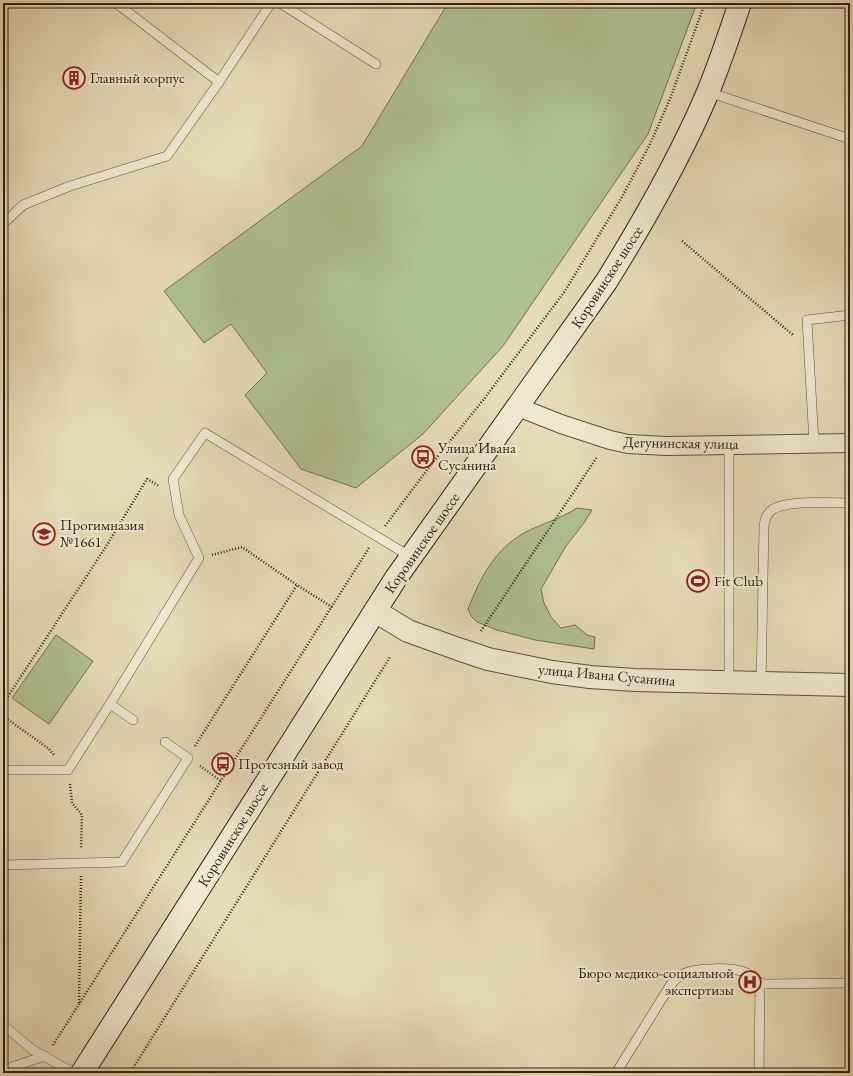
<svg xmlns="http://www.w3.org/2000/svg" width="853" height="1076" viewBox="0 0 853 1076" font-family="'EB Garamond',serif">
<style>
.green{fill:#b0c192;stroke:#6e7155}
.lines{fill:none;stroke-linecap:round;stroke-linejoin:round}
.service-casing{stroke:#5a5040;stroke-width:10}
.minor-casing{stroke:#5a5040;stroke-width:20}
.tertiary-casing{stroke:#5a5040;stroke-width:24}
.secondary-casing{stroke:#2c2118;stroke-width:24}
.path{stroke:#2c2118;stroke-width:2.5;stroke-dasharray:1 2;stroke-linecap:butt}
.service{stroke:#efe8d0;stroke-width:9}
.minor{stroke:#efe8d0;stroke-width:18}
.tertiary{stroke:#efe8d0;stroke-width:22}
.secondary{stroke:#efe8d0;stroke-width:22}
.labels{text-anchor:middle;stroke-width:4;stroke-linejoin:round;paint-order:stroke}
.poi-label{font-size:15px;fill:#2c2118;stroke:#efe8d0;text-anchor:start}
.street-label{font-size:15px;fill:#2c2118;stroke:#efe8d0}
</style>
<rect width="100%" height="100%" fill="#e6dbb6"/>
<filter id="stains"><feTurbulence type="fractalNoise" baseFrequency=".005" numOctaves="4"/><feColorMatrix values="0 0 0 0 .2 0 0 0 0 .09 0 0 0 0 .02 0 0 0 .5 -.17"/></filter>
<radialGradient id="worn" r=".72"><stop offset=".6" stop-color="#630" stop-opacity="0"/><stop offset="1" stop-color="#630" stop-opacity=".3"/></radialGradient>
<g class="green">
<polygon points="448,3 697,3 648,134 503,346 423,434 356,488 301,469 245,395 267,373 231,324 204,343 164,291 362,146"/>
<path d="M577,508L592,510L584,523L566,546L541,589L544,603L551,617L561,628L575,625L587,635L595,637L594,649L535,640L497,630L477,622L471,616L468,609C480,579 494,550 524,533C541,524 560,519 577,508Z"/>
<polygon points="56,635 93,661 49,724 12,698"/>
</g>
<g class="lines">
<g class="service-casing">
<g id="service">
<polyline points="116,3 219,82"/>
<polyline points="280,3 376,64"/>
<polyline points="708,92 850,139"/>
<polyline points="3,224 23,205 70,186 167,156 219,82 271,3"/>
<polyline points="814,443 807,320 850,315"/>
<polyline points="729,445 729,683"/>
<path d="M761,684L764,526C765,520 766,514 772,510C785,500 832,503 850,503"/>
<polyline points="110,704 133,720"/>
<polyline points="3,770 68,770 110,704 199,558 179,515 173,479 205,433 411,557"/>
<polyline points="3,865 122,862 188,758 165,742"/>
<polyline points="3,1025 33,1050 74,1073"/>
<polyline points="3,1070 45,1056"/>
<path d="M616,1073L671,984C675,980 679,976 683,974C696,967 734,967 747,973C754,977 757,983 765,984L850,983"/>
<polyline points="759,1073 760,983"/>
</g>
</g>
<g class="minor-casing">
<polyline id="minor" points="518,407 561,424 610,440 628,444 666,446 850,443"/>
</g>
<g class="tertiary-casing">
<polyline id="tertiary" points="375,611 408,631 458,649 488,659 552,672 590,677 635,680 850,685"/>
</g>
<g class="secondary-casing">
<path id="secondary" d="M82,1073L396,578L606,282C644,221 680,158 708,92C720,63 730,33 740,3"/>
</g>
<g class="path">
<polyline points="682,241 793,335"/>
<polyline points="385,526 430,466 484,399 565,291 622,197 650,144 670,99 705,3"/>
<polyline points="212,555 242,547 297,585"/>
<polyline points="481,631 597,457"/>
<polyline points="3,704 107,545 147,479 159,486"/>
<polyline points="3,716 49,749 55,756"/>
<polyline points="195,746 297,585 332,607"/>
<polyline points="200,766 221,781"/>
<polyline points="70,784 72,803 82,815 81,849"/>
<polyline points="79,1003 81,876"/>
<polyline points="53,1045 369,548"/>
<polyline points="130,1073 390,657"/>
</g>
<use href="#service" class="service"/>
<use href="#minor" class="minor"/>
<use href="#tertiary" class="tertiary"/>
<use href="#secondary" class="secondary"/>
</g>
<defs>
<g id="building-ring" transform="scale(1.15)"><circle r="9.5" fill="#efe8d0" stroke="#8f2418" stroke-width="1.5"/><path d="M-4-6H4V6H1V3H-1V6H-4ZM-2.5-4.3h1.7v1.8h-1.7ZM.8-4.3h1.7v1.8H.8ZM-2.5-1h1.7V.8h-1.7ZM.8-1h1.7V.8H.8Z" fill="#8f2418"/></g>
<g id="bus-ring" transform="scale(1.15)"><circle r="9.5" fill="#efe8d0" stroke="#8f2418" stroke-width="1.5"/><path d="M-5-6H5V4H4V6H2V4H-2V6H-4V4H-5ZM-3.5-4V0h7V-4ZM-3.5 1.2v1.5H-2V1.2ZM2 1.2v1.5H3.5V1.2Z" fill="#8f2418"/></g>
<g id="school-ring" transform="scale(1.15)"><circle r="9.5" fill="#efe8d0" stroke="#8f2418" stroke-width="1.5"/><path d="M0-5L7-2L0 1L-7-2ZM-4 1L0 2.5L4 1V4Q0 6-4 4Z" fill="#8f2418"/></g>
<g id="stadium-ring" transform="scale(1.15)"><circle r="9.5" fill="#efe8d0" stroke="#8f2418" stroke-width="1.5"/><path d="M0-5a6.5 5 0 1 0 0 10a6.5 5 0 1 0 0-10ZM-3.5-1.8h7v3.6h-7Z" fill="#8f2418"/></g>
<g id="hospital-ring" transform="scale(1.15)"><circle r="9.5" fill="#efe8d0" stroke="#8f2418" stroke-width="1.5"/><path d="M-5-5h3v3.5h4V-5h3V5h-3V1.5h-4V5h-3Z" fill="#8f2418"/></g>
</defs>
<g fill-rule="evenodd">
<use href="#building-ring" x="74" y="78"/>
<use href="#bus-ring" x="423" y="457"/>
<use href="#school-ring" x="44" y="534"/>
<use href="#stadium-ring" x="698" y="581"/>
<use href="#bus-ring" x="223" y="764"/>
<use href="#hospital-ring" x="750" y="982"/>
</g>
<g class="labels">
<g class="poi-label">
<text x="90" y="83">Главный корпус</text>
<text x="438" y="453">Улица Ивана<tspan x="438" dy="17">Сусанина</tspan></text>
<text x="60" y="530">Прогимназия<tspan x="60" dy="17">№1661</tspan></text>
<text x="714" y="586">Fit Club</text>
<text x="238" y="769">Протезный завод</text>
<text x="734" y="978" text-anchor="end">Бюро медико-социальной<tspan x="734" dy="17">экспертизы</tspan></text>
</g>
<g class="street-label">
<text transform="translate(607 277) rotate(-57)" y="5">Коровинское шоссе</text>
<text transform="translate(681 443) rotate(1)" y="5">Дегунинская улица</text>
<text transform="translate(422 543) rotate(-55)" y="5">Коровинское шоссе</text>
<text transform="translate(607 675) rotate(5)" y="5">улица Ивана Сусанина</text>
<text transform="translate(233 835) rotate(-58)" y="5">Коровинское шоссе</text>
</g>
</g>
<rect width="853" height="1076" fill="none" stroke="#e6dbb6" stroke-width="16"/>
<rect x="4" y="4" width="845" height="1068" fill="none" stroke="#2c2118" stroke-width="2"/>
<rect x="8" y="8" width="837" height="1060" fill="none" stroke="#2c2118"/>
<rect width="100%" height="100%" filter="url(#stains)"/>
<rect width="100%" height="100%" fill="url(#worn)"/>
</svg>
